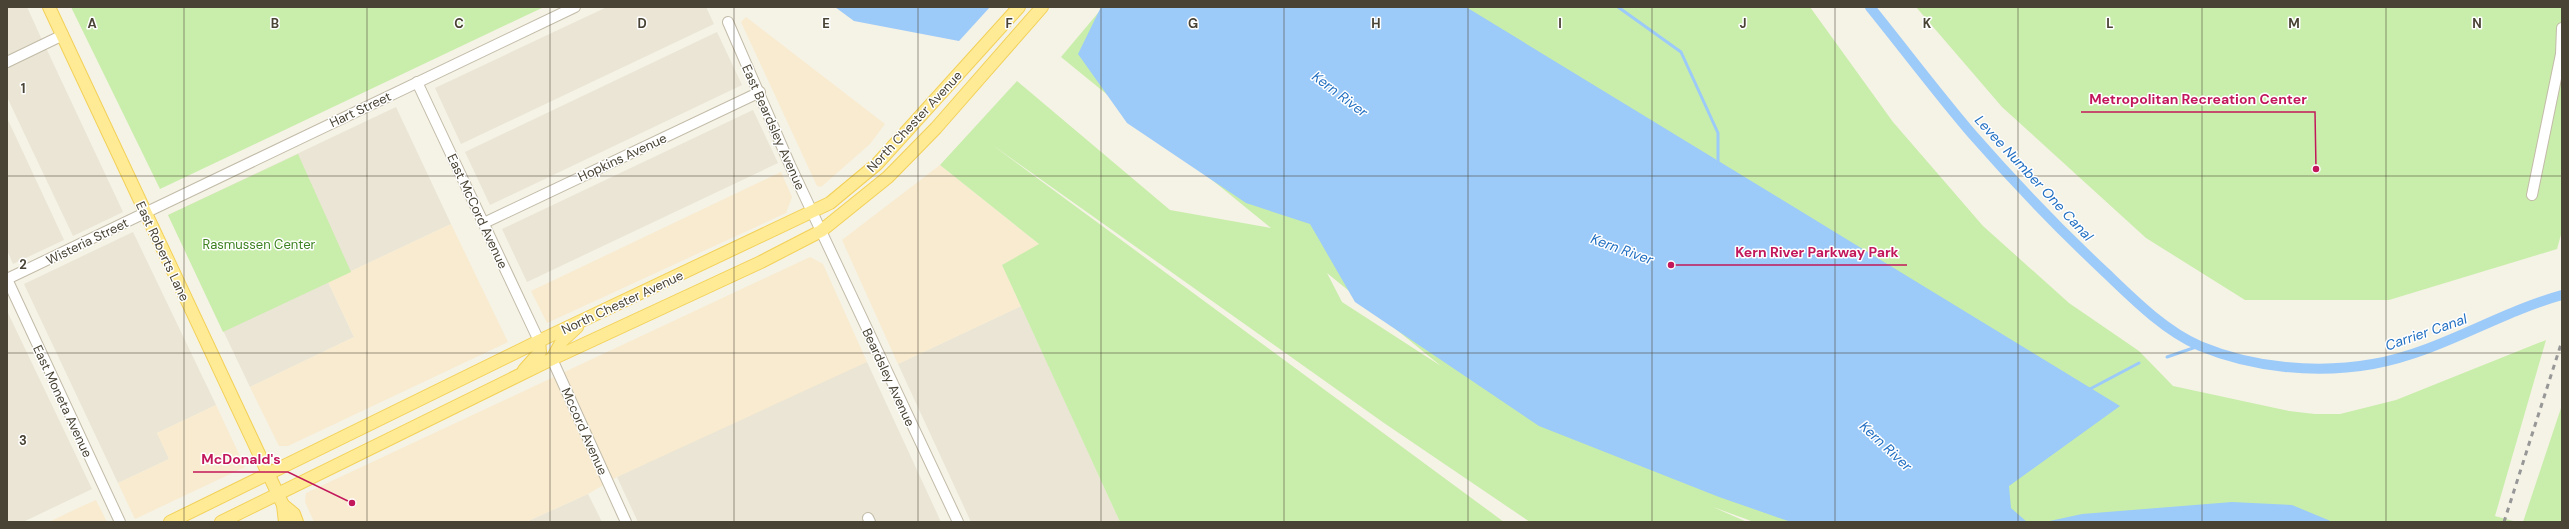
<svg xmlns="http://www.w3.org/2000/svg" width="2569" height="529" viewBox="0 0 2569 529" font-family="'DM Sans',sans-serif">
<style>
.residential{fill:#eae5d4}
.commercial{fill:#f9ebcf}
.green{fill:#c9eeab;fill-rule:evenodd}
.water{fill:#9ccaf9}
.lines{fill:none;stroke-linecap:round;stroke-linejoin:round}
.stream{stroke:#9ccaf9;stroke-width:3}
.canal{stroke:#9ccaf9;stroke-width:10}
.minor-casing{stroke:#c2bba8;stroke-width:12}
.major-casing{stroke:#f2d158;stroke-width:14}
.minor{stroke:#fff;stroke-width:10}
.major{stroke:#ffeb96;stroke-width:12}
.rail{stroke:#979797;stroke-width:3;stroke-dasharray:5 5;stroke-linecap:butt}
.grid{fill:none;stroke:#494335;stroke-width:1;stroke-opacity:0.55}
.labels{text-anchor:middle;stroke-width:3;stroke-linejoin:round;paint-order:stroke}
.street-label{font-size:13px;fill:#494335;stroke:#fff}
.park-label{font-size:13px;fill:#3d8220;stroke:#fff}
.water-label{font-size:14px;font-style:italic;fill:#216fc2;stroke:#fff}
.grid-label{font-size:13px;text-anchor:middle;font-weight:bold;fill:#494335;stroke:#fff;stroke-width:3;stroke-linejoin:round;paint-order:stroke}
.leader{fill:none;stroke:#c2185b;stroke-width:1.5}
.callout-dot{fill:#c2185b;stroke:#fff;stroke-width:1.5}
.callout-label{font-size:14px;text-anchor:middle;font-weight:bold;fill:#c2185b;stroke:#fff;stroke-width:3;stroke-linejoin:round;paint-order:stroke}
</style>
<rect width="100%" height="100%" fill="#f5f2e6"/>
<g class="residential">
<polygon points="7,7 27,7 42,40 7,57"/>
<polygon points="607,7 706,7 714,24 461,144 435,88"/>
<polygon points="717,32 742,85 490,205 465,152"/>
<polygon points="46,48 123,212 73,236 7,97 7,67"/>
<polygon points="396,107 451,224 328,282 354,337 250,387 168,215"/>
<polygon points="753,110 778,163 527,282 502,229"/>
<polygon points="7,118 64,240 13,264 7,250"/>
<polygon points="133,232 216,405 157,433 169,459 118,483 24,284"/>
<polygon points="1021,306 1068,408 1120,522 971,522 898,364"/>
<polygon points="7,311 92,489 23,522 7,522"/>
<polygon points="867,362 941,522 638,522 617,477 826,378"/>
<polygon points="588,494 602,522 526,522"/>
</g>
<g class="commercial">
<polygon points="746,17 885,124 870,144 821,187 817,186 741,22"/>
<polygon points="940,165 1040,245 1002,265 1021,306 898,364 842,240"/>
<polygon points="781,172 792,197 786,213 547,323 531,291"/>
<polygon points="451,224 508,342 288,446 279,446 250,387 354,337 328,282"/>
<polygon points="810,257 823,264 867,362 617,477 588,494 526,522 314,522 305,502 306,493"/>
<polygon points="216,405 245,467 135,519 118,483 169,459 157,433"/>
<polygon points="96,500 107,522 49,522 78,508"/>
</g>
<g class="green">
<polygon points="71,7 544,7 160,189"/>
<path d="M1103,7H1810L1893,122L1983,226L2069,303L2139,351L2173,386L2289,411L2315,414H2340L2396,400L2546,340L2495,516L2517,522H1754L1713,507L1747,522H1530L1384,423L991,144L1504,522H1120L1002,265L1039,244L940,165L1017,81L1170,210L1271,228L1061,57ZM1327,273L1441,366L1342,302Z"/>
<polygon points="1916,7 2562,7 2562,231 2557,249 2389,300 2245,300 2146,238 2002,107"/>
<polygon points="298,154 351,272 223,332 168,215"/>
<polygon points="2562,405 2562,522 2523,522"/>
</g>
<g class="water">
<polygon points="835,7 990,7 959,41 854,21"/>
<polygon points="1101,7 1466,7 2120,406 2009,486 2011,508 2027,522 1791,522 1719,497 1539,426 1355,302 1310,224 1246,203 1127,123 1078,54"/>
<polygon points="2232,502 2292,505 2333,522 2045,522 2082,514"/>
</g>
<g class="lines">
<g class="stream">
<polyline points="1618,7 1681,52 1718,133 1718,163"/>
<polyline points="2167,357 2199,346"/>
<polyline points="2088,390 2139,363"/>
</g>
<path class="canal" d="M1870,7C1904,49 1937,93 1972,134C2014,182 2059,229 2106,273C2133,299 2165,331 2200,346C2253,368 2317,374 2373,364C2440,352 2497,313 2562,295"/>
<g class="minor-casing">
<g id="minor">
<polyline points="728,22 790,165 958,522"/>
<polyline points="7,62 63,35"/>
<polyline points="417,82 539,341"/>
<polyline points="2532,195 2561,54 2562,28"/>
<polyline points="484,223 760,92"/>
<polyline points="7,279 575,7"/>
<polyline points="7,279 120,522"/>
<polyline points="552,359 626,522"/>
<polyline points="868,518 870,522"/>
</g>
</g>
<g class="major-casing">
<g id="major">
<polyline points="49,7 283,505 285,522"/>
<polyline points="552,359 562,341 577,327"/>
<polyline points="524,370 540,352 539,341"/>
<polyline points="283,505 294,514 297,522"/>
<polyline points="170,522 539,341 830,203 877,164 1019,7"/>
<polyline points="221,522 552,359 761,262 821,231 888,177 936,128 1042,7"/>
</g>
</g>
<use href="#minor" class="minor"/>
<use href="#major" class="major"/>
<polyline class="rail" points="2504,522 2562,341"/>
</g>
<path class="grid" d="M184,7V522M367,7V522M550,7V522M734,7V522M918,7V522M1101,7V522M1284,7V522M1468,7V522M1652,7V522M1835,7V522M2018,7V522M2202,7V522M2386,7V522M7,176H2562M7,353H2562"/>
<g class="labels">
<g class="street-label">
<text transform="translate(360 109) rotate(-25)" y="5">Hart Street</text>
<text transform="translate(914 121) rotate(-47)" y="5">North Chester Avenue</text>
<text transform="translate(774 127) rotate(66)" y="5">East Beardsley Avenue</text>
<text transform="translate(622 157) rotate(-25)" y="5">Hopkins Avenue</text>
<text transform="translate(478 211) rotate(65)" y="5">East McCord Avenue</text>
<text transform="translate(87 241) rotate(-26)" y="5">Wisteria Street</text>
<text transform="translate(163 251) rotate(65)" y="5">East Roberts Lane</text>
<text transform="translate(622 302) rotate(-25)" y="5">North Chester Avenue</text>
<text transform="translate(889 377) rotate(65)" y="5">Beardsley Avenue</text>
<text transform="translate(63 401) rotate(65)" y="5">East Moneta Avenue</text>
<text transform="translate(585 431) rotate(66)" y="5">Mccord Avenue</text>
</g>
<g class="park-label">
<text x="259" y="249">Rasmussen Center</text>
</g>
<g class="water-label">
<text transform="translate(1340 94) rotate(37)" y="5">Kern River</text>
<text transform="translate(2034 178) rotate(47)" y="5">Levee Number One Canal</text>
<text transform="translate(1622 249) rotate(20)" y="5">Kern River</text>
<text transform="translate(2426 332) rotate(-19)" y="5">Carrier Canal</text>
<text transform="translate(1886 446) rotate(43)" y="5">Kern River</text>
</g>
</g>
<g class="grid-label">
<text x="92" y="28">A</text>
<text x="275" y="28">B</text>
<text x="459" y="28">C</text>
<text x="642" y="28">D</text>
<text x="826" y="28">E</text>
<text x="1009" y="28">F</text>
<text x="1193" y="28">G</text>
<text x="1376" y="28">H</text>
<text x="1560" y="28">I</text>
<text x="1743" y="28">J</text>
<text x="1927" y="28">K</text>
<text x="2110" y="28">L</text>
<text x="2294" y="28">M</text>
<text x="2477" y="28">N</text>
<text x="23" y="93">1</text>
<text x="23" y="269">2</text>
<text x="23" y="445">3</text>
</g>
<path class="leader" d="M2316 169L2315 112H2081M1671 265L1727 265H1907M352 503L288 472H193"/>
<g class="callout-dot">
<circle cx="2316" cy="169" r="4"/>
<circle cx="1671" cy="265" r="4"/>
<circle cx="352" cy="503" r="4"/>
</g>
<g class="callout-label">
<text x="2198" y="104">Metropolitan Recreation Center</text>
<text x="1817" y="257">Kern River Parkway Park</text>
<text x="241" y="464">McDonald's</text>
</g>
<rect width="2569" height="529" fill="none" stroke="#494335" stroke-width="16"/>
</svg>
